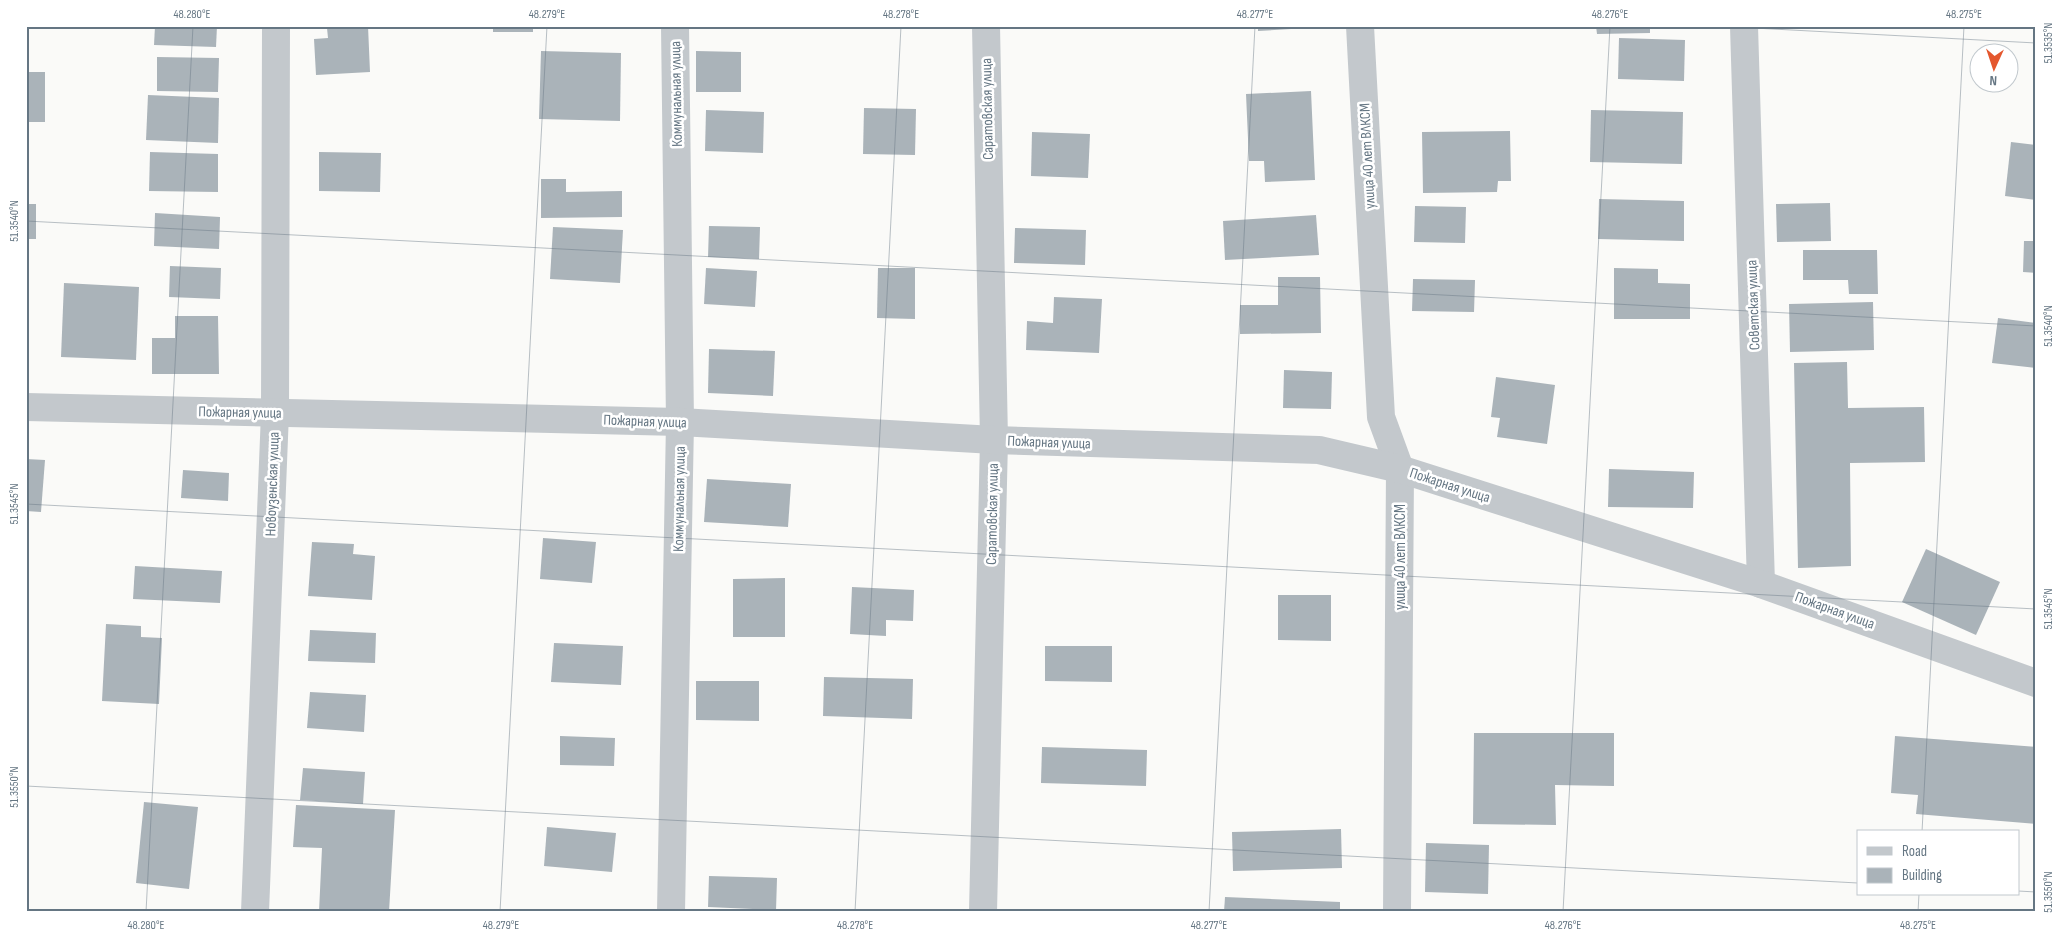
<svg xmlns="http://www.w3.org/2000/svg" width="2062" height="938" viewBox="0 0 2062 938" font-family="'Sofia Sans Condensed',sans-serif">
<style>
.building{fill:#aab3b9}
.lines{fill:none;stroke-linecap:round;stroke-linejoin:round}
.minor{stroke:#c3c8cc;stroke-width:28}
.tertiary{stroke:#c3c8cc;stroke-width:28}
.ticks{fill:none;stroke:#657683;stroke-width:1;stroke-opacity:0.45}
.labels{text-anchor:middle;stroke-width:5;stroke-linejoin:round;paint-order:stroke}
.street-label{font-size:15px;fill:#657683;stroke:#fff}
.neatline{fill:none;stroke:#657683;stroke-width:2}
.ticks-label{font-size:12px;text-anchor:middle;fill:#657683}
</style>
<rect width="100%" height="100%" fill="#fafaf8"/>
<g class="building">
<polygon points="155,26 217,26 216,47 154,45"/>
<polygon points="350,26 368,26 370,72 316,75 314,39 328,38 327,28"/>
<rect x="493" y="26" width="40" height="6"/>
<polygon points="1258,26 1308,26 1308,28 1258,31"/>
<polygon points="1596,26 1650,26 1650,33 1597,34"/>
<polygon points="1619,38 1685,40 1684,81 1618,79"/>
<polygon points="541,51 621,53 620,121 539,119"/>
<polygon points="696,51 741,52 741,92 696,92"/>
<polygon points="157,57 219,58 218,92 157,91"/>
<rect x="26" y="72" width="19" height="50"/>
<polygon points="1311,91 1315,180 1265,182 1264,161 1249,161 1246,94"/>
<polygon points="148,95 219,98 218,143 146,140"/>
<polygon points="864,108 916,109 915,155 863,154"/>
<polygon points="706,110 764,112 763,153 705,151"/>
<polygon points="1591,110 1683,112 1682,164 1590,162"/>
<polygon points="1510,131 1511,181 1498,181 1497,192 1423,193 1422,132"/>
<polygon points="1032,132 1090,134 1088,178 1031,176"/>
<polygon points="2011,142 2036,145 2036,200 2005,196"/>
<polygon points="150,152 218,154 218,192 149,191"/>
<polygon points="319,152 381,153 380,192 319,191"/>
<polygon points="541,179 566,179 566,192 622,191 622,217 541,218"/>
<polygon points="1599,199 1684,201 1684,241 1598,239"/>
<polygon points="1830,203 1831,241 1777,242 1776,204"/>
<rect x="26" y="204" width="10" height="35"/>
<polygon points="1415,206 1466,207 1465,243 1414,242"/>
<polygon points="155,213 220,217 219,249 154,246"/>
<polygon points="1316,215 1319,255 1225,260 1223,221"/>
<polygon points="709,226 760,227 759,259 708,257"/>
<polygon points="553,227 623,230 620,283 550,279"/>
<polygon points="1015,228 1086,230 1085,265 1014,263"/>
<polygon points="2024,241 2036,241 2036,273 2023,272"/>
<polygon points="1803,250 1877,250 1878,294 1849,294 1848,280 1803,280"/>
<polygon points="170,266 221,268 220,299 169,297"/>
<polygon points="706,268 757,271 755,307 704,304"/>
<polygon points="878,268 915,268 915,319 877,318"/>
<polygon points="1614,268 1658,269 1658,283 1690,284 1690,319 1614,319"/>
<polygon points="1278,277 1320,277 1321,333 1240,334 1240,305 1278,305"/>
<polygon points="1413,279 1475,280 1474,312 1412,311"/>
<polygon points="64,283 139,287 136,360 61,357"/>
<polygon points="1054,297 1102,299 1099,353 1026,350 1027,321 1053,323"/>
<polygon points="1873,302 1874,350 1790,352 1789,304"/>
<polygon points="175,316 218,316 219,374 152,374 152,338 175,338"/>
<polygon points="1998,318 2036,323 2036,368 1992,363"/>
<polygon points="709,349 775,351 773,396 708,393"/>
<polygon points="1847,362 1848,408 1924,407 1925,462 1850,463 1851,566 1798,568 1794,363"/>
<polygon points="1284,370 1332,372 1331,409 1283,408"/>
<polygon points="1496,377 1555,385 1547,444 1497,437 1500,418 1491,417"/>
<polygon points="26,459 45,460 41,512 26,511"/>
<polygon points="1609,469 1694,472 1693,508 1608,507"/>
<polygon points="183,470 229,473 228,501 181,498"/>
<polygon points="707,479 791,484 788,527 704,522"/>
<polygon points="543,538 596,542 592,583 540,579"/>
<polygon points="312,542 354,544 353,554 375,556 372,600 308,596"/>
<polygon points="1926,549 2000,582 1976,635 1902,602"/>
<polygon points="135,566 222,571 220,603 133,599"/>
<polygon points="785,578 785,637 733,637 733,579"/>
<polygon points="852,587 914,590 913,621 886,620 886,636 850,634"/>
<polygon points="1278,595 1331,595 1331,641 1278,640"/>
<polygon points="106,624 141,626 141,637 162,638 159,704 102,701"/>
<polygon points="310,630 376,633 375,663 308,661"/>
<polygon points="554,643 623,646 621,685 551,682"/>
<polygon points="1045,646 1112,646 1112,682 1045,681"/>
<polygon points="824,677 913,679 912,719 823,716"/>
<polygon points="696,681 759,681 759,721 696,720"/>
<polygon points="310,692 366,695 364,732 307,728"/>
<polygon points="1474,733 1614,733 1614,786 1555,785 1556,825 1473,824"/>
<polygon points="560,736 615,738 614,766 560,765"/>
<polygon points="1895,736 2036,747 2036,824 1916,814 1918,795 1891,793"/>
<polygon points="1042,747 1147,750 1146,786 1041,783"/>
<polygon points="303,768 365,772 363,804 300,800"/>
<polygon points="144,802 198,807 189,889 136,883"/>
<polygon points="296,805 395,810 389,912 319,912 322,848 293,847"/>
<polygon points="547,827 616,833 612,872 544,866"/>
<polygon points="1341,829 1342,868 1233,871 1232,832"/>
<polygon points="1426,843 1489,845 1488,894 1425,892"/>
<polygon points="709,876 777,878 776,910 708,907"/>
<polygon points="1225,897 1340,902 1340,912 1224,912"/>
</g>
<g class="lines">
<g class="minor">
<polyline points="1360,26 1381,417 1400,469 1397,912"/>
<polyline points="1744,26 1761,584"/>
<polyline points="255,912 275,413 276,26"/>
<polyline points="671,912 680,422 675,26"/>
<polyline points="983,912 994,440 986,26"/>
</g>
<polyline class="tertiary" points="26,407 680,422 994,440 1319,450 1400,469 1761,584 2036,683"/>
</g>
<path class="ticks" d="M1716,26L2036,43M26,221L2036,326M26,504L2036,609M26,786L1858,883M1922,832L1964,26M2018,891L2036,892M146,912L193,26M500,912L547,26M855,912L901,26M1209,912L1255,26M1563,912L1610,26M1918,912L1919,894"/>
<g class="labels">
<g class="street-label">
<text transform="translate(676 94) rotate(-91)" y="5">Коммунальная улица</text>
<text transform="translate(987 109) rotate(-91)" y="5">Саратовская улица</text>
<text transform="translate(1367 156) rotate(-93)" y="5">улица 40 лет ВЛКСМ</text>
<text transform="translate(1753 305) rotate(-92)" y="5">Советская улица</text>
<text transform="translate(240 412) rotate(1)" y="5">Пожарная улица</text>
<text transform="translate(645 421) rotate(2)" y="5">Пожарная улица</text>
<text transform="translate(1049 442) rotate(2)" y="5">Пожарная улица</text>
<text transform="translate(272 484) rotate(-88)" y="5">Новоузенская улица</text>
<text transform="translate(1450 485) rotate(18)" y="5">Пожарная улица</text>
<text transform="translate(679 499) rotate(-89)" y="5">Коммунальная улица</text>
<text transform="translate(992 514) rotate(-89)" y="5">Саратовская улица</text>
<text transform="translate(1400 557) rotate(-90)" y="5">улица 40 лет ВЛКСМ</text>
<text transform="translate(1835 610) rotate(20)" y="5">Пожарная улица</text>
</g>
</g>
<rect width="2062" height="938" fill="none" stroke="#ffffff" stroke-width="55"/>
<rect x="1857" y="830" width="162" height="65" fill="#ffffff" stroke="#c1c8cd"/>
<rect x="1867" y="847" width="25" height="8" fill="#c3c8cc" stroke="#c1c8cd"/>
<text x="1902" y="856" font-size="15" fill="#657683">Road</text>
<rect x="1867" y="868" width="25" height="15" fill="#aab3b9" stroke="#c1c8cd"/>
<text x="1902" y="880" font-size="15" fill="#657683">Building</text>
<g transform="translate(1994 68) rotate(183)"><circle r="24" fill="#ffffff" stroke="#c1c8cd"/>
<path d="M0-4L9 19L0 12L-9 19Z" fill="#e4572e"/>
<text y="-8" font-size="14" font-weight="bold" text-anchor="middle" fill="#657683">N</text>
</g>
<rect x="28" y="28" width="2006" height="882" class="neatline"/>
<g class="ticks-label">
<text x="192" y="18">48.280°E</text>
<text x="547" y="18">48.279°E</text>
<text x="901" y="18">48.278°E</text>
<text x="1255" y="18">48.277°E</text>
<text x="1610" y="18">48.276°E</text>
<text x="1964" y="18">48.275°E</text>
<text transform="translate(2048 43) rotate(-90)" y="4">51.3535°N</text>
<text transform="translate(14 221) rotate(-90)" y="4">51.3540°N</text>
<text transform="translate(2048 326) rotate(-90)" y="4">51.3540°N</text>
<text transform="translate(14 504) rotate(-90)" y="4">51.3545°N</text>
<text transform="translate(2048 609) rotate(-90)" y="4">51.3545°N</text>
<text transform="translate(14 787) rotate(-90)" y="4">51.3550°N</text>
<text transform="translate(2048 892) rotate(-90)" y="4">51.3550°N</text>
<text x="146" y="929">48.280°E</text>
<text x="501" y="929">48.279°E</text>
<text x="855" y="929">48.278°E</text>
<text x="1209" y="929">48.277°E</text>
<text x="1563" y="929">48.276°E</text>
<text x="1918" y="929">48.275°E</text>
</g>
</svg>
